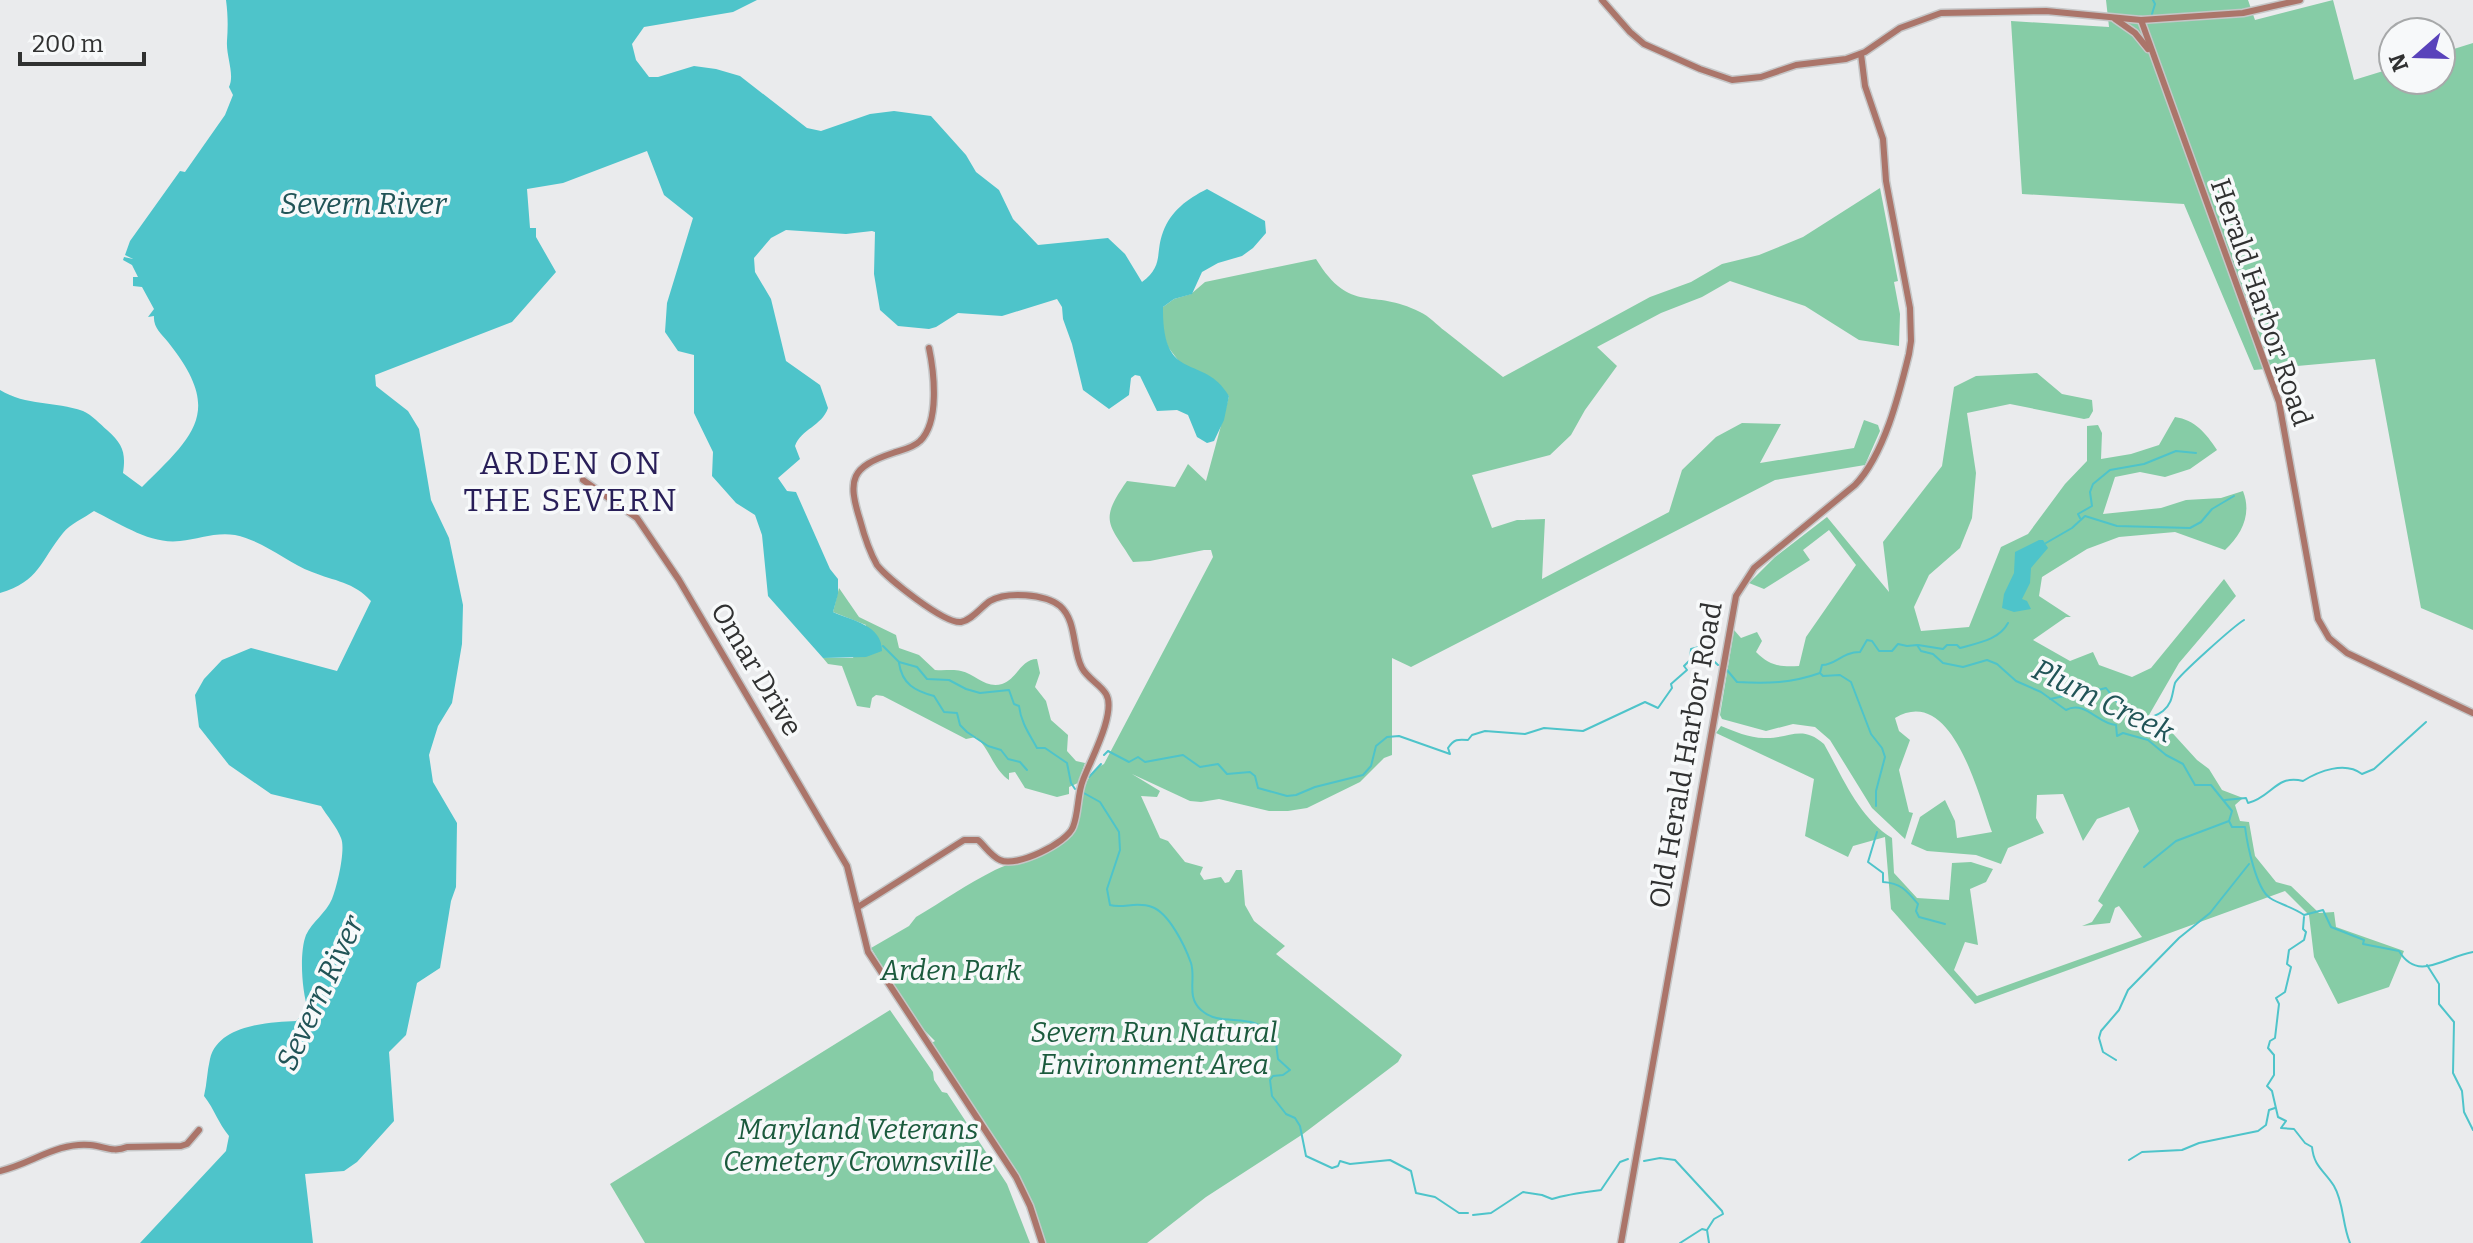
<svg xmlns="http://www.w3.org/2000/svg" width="2473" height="1243" viewBox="0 0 2473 1243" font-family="Bitter,serif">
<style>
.green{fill:#86cca6}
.water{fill:#4ec4ca}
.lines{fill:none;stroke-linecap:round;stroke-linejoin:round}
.stream{stroke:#4ec4ca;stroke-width:2}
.secondary-casing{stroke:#c5c6c7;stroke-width:9}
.secondary{stroke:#ab756a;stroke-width:6}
.labels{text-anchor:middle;stroke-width:7;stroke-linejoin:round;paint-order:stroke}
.street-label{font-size:28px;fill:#303131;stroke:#f7f9fa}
.park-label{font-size:28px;font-style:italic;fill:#1b5a3d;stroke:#f7f9fa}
.water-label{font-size:30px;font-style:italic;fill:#215457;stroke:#f7f9fa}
.quarter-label{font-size:32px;letter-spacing:2px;fill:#281e58;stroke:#f7f9fa}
</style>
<rect width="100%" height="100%" fill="#eaebed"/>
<g class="green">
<polygon points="2106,0 2248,0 2255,20 2333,0 2354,80 2393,68 2393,80 2441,80 2441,53 2473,43 2473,630 2421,608 2375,359 2254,370 2184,204 2022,194 2011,21 2109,27"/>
<path d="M1880,188L1898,281L1894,282L1900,314L1899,346L1859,340L1805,306L1730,281L1702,297L1661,313L1597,347L1617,366L1585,410L1571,435L1550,455L1472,475L1492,528L1517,520L1545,519L1542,579L1669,512L1682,470L1716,437L1742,423L1781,424L1760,463L1854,448L1864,420L1878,425L1880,431L1865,465L1775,480L1411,667L1392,658V755L1384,758L1360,782L1307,808L1288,811H1269L1219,799L1201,802L1190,801L1132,774L1160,791L1157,797L1141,796L1160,838L1168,841L1185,862L1203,867L1200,874L1204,880L1221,877L1225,883L1229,882L1236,870H1242L1245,905L1254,921L1285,946L1276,954L1402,1055L1398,1062L1303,1134L1206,1197L1147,1243H1044L1024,1186L930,1044L935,1041L916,1022L871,948L909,926L916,917C943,901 967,884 995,870C1019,858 1047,858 1068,838C1090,818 1072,780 1104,764L1213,557L1211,550H1204L1150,561L1133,562C1109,523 1098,522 1127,481L1175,487L1188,464L1206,481L1229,396L1198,372L1181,364L1168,347L1162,330L1163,307L1174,299L1191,294L1205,282L1316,259C1351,316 1372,287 1420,312C1429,316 1437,325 1445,331C1464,346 1483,361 1503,377L1650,297L1691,282L1722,264L1759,255L1803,237Z"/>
<path d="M2037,373L2062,394L2092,400L2093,411L2089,418L2084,419L2010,404L1967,413L1976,473L1972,518L1960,548L1929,575L1914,607L1921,631L1969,627L2001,547L2028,534L2065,484L2087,461V426L2098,425L2102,433L2101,459L2131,454L2159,445L2175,417C2195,420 2206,433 2217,450L2190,469L2165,477L2140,472L2115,477L2103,514L2161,508L2186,500L2221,498L2243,491C2252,514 2242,534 2225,550L2175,532L2119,537L2087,549L2042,577L2039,596L2071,617H2066L2033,640L2070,661L2093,652L2099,665L2132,677L2151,668L2224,579L2236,596L2179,663L2149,715L2150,722L2166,726L2197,760L2209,769L2222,790L2243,798L2235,805L2240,821L2249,822L2255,856L2276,882L2291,886L2319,913L2334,912L2336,927L2404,951L2389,987L2338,1004L2314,957L2309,915L2285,891L1975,1004L1891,909L1885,837L1853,846L1848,857L1805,836L1814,779L1716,733L1721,726C1734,731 1749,738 1764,738C1790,739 1801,724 1824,744C1842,776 1859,818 1892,838L1894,873L1917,898L1949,900L1952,863L1971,862L1993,869L1986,882L1970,889L1978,945L1965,942L1954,970L1977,996L2142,937L2119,906L2115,908L2110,923L2082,926L2092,922L2103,905L2098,901L2139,831L2129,807L2097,819L2083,841L2063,794L2037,795L2036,818L2044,833L2008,848L2001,864L1976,855L1927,851L1911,844L1920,817L1945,800L1955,821L1957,838L1992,832C1978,794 1952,684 1895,718L1899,731L1910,740L1899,770L1909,812L1913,813L1905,839L1872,808L1830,740L1815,727L1793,724L1766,731L1722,719L1720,715L1734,630L1741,638L1757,632L1762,641L1756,652C1770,666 1780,667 1799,666L1806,637L1856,565L1829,530L1803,550L1810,560L1764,589L1749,583L1775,557L1827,517L1889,592L1883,542L1942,466L1954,387L1976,376Z"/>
<path d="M839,588L859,617L896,635L899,648L919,655L935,670C944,671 953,669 961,671C975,674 986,689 1002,684C1017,679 1021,659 1037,659L1040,673L1035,687L1046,701L1051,720L1068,735L1067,751L1076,761L1085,763L1078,783L1069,787V794L1057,797L1025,788L1015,772L1009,773V780C993,769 990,749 976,737L966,739L883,696L876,695L872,698L870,708L857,706L842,666L828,664L823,658H853L866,625L833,612Z"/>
<polygon points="890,1010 933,1072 934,1080 942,1092 947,1093 1007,1184 1030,1243 645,1243 610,1184"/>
</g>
<g class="water">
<path d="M226,0H757L733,12L644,27L632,44L636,60L649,77H658L694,66L716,69L740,76L807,128L821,131L870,114L894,111L931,116L966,155L976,172L999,190L1013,219L1038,245L1108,238L1125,254L1142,282C1164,266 1155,253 1163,232C1171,211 1187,199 1207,189L1265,221L1266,233L1253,248L1242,256L1218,263L1202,272L1192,294L1174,299L1163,307C1162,386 1203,352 1229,396L1224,420L1214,441L1207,443L1197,437L1188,415L1177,410L1157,411L1140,376L1135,375L1131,378L1129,395L1109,409L1083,390L1072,344L1063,319L1062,307L1057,299L1002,316L958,313L936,327L929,329L898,326L880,310L874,274L875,232L872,231L846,234L786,230L771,238L754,258L755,272L771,299L786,361L820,385L828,408C822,426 801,429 795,446L800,459L778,478L787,491L796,492L830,569L838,579V594L833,612C853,621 882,625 882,651L866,657L823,658L768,596L762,535L755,515L736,503L712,476L713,452L694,413V355L678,351L665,332L667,303L693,218L664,195L647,151L563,183L527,189L530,228H536V237L556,272L512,322L375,375L376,386L408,411L419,429L431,500L449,538L463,605L462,644L452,703L438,726L429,755L433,782L457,823L456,887L451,901L440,968L417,983L406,1035L389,1052L394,1121L357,1162L344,1171L305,1174L313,1243H140L226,1151L229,1136C218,1123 215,1110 204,1096C207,1084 207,1071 210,1059C218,1025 269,1022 296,1021L308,1009C302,992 299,953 306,935C312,922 326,913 332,899C337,887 346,849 341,838C337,827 327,816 321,806L271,794L229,765L199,727L195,695L204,679L222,660L251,648L337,671L371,601C354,582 334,581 312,572C286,562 264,541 235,535C215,532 199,539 180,541C151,545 119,523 94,511C84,518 70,524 63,533C40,561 40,581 0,593V390C26,406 55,401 83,411C92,415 100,424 107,430C123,444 126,453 123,473L142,487C196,434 223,411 168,342C161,334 153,327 154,316L148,317L154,309L142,287L133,286V277H138L132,265L123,260L124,257L133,259L125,255L130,241L180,171L185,172L225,115L233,95L229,87C235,74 226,57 227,41C228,27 228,15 226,0Z"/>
<polygon points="2039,540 2043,540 2048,548 2031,568 2030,583 2022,599 2027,601 2031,609 2014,612 2002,608 2004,594 2014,573 2015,552"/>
</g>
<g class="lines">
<g class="stream">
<polyline points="2152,14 2155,4 2153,0"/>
<polyline points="2080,518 2078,514 2092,506 2090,492 2093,484 2110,470 2144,464 2176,451 2196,453"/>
<polyline points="2046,543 2072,528 2085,516 2117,526 2190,528 2201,522 2212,509 2234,496"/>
<path d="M1918,645L1943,649L1947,645H1957L1960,648C1978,643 1999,640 2008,623"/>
<path d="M883,646L899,662L917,667L927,679L949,680L966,689L980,693L1009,690L1014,704L1019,706C1021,723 1030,735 1037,748H1045L1067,763L1071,783L1075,789"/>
<path d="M899,663C902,684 915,691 934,696L944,712L957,713L960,725L967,732L988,746L1001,750L1008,759L1020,762L1027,770"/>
<path d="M1727,670L1737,682C1767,684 1792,683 1820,673L1822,665C1836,665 1842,652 1860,652L1867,640L1872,641L1879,651H1892L1898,644L1907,646L1917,645L1921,651L1933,654L1943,663L1963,667L1987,660L1997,664L2016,681L2041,692L2066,710C2085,700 2098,724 2116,725L2117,736L2123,733L2148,740L2166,755L2183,764L2195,785H2211L2232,811L2229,821L2232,827H2245C2247,843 2256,889 2270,898C2281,905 2293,907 2304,915L2323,910L2331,927L2364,940L2363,944L2399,951C2418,983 2446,956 2473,952"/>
<polyline points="1821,674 1823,676 1840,675 1851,682 1871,734 1882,748 1885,757 1876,791 1876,806"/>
<path d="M2050,699L2069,695L2071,684L2076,681L2098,690L2106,688L2117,702L2121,703C2127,720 2150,721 2163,711C2173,703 2172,693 2175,683C2179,675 2234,626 2244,620"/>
<path d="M1104,755L1108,751L1129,762L1138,757L1145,762L1183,755L1200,767L1218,764L1227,774L1250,772L1255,776L1258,788L1287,796L1296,795L1315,787L1363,775L1371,766L1376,746L1387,737L1399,736L1450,754L1448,748C1454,739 1458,739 1468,740L1472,735L1485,731L1525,734L1544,728L1583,731L1645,702L1658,708L1672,688L1671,684L1687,670L1684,666L1690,660L1691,649L1699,647L1718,665"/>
<polyline points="1089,777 1101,764"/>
<path d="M1082,792L1100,802L1119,832L1120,850L1107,889L1110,905C1123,909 1136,901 1152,907C1169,913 1185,946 1191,963C1196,979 1186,997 1201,1010C1216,1024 1238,1017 1254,1023C1262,1026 1268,1032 1275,1035L1278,1059L1290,1070L1283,1075L1273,1076L1270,1080L1272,1096L1286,1114L1295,1118L1300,1126L1306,1156L1332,1168L1338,1166L1340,1161L1350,1164L1390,1160L1411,1171L1416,1193L1435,1197L1459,1213H1468"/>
<path d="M2225,800L2246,798L2248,803C2272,797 2276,774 2303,781C2319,771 2345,761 2362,774L2374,769L2426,722"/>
<path d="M1877,832L1868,862L1883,873V882C1901,883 1907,891 1918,904L1916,911L1919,917L1945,924"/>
<polyline points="2144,867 2176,841 2229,821"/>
<path d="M2304,917L2303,929L2306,932L2304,940L2289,950L2287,964L2291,967L2285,992L2276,998L2279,1004L2275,1038L2270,1041L2268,1048L2274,1055V1075L2267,1086L2272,1091L2278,1117L2286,1121L2281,1128L2294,1129L2305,1143L2312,1147C2314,1167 2324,1170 2334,1186C2344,1203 2342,1224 2350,1243"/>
<polyline points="2427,965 2439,984 2439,1004 2454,1022 2453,1073 2462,1091 2464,1112 2473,1130"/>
<polyline points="2116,1060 2103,1052 2099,1038 2101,1031 2119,1010 2128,990 2179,938 2210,913 2249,864"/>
<polyline points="2129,1160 2142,1152 2182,1150 2199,1143 2258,1131 2266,1125 2269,1110 2275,1108"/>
<polyline points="1644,1161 1660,1158 1675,1160 1722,1211 1723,1214 1714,1219 1707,1230 1709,1243"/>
<path d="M1473,1215L1491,1213L1523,1192L1542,1195L1552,1199C1567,1194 1585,1192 1601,1190L1620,1162L1628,1159"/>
<polyline points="1680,1243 1702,1229 1706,1230"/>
</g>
<g class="secondary-casing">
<g id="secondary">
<polyline points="1602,0 1630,32 1644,44 1700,69 1732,80 1761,77 1796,65 1846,59 1865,52 1900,28 1941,13 2046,11 2141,20 2243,13 2300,0"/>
<polyline points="2115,19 2135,33 2148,49"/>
<polyline points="2141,20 2279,402 2318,619 2329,638 2347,653 2473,713"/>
<polyline points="583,480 637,518 679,580 847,866 868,952 1016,1177 1030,1206 1042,1243"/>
<path d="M858,907L964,840H978C985,846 991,856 1000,860C1016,868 1067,843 1073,827C1079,812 1077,795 1083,780C1090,761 1117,712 1106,694C1100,684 1088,679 1082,668C1072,649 1077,621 1060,606C1045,594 1007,591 990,601C981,607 972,620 961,622C944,624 887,578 877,565C869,551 864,535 860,520C847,479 851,467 893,453C902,450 913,448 920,441C940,422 934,372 929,348"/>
<path d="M0,1171C31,1164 57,1142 90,1145C104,1146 113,1153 127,1147L181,1146L187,1144L199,1130"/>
<path d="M1621,1243L1736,596L1754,568L1855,485C1884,455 1899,395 1909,354L1911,341L1910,308L1886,181L1883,139L1865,86L1861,54"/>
</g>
</g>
<use href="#secondary" class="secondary"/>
</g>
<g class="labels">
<g class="street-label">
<text transform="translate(2262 302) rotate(71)" y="10">Herald Harbor Road</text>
<text transform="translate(757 669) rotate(59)" y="10">Omar Drive</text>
<text transform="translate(1685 755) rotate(-80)" y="10">Old Herald Harbor Road</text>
</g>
<g class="park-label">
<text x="951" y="980">Arden Park</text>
<text x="1154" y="1042">Severn Run Natural<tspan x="1154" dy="32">Environment Area</tspan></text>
<text x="858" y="1139">Maryland Veterans<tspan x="858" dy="32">Cemetery Crownsville</tspan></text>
</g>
<g class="water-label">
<text x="363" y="214">Severn River</text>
<text transform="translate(2103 701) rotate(26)" y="10">Plum Creek</text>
<text transform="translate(320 993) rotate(-65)" y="10">Severn River</text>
</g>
<g class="quarter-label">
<text x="571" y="474">ARDEN ON<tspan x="571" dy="37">THE SEVERN</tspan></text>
</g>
</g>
<g transform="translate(2417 56) rotate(250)"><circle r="38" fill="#f7f9fa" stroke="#a7a9aa" stroke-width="2"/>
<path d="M0-6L14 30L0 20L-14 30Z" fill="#5943bb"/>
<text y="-12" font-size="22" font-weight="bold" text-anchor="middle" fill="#303131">N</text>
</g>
<path d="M20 52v12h124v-12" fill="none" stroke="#303131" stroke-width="4"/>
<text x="32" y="52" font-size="24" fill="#303131" stroke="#f7f9fa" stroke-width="6" paint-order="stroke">200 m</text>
</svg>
